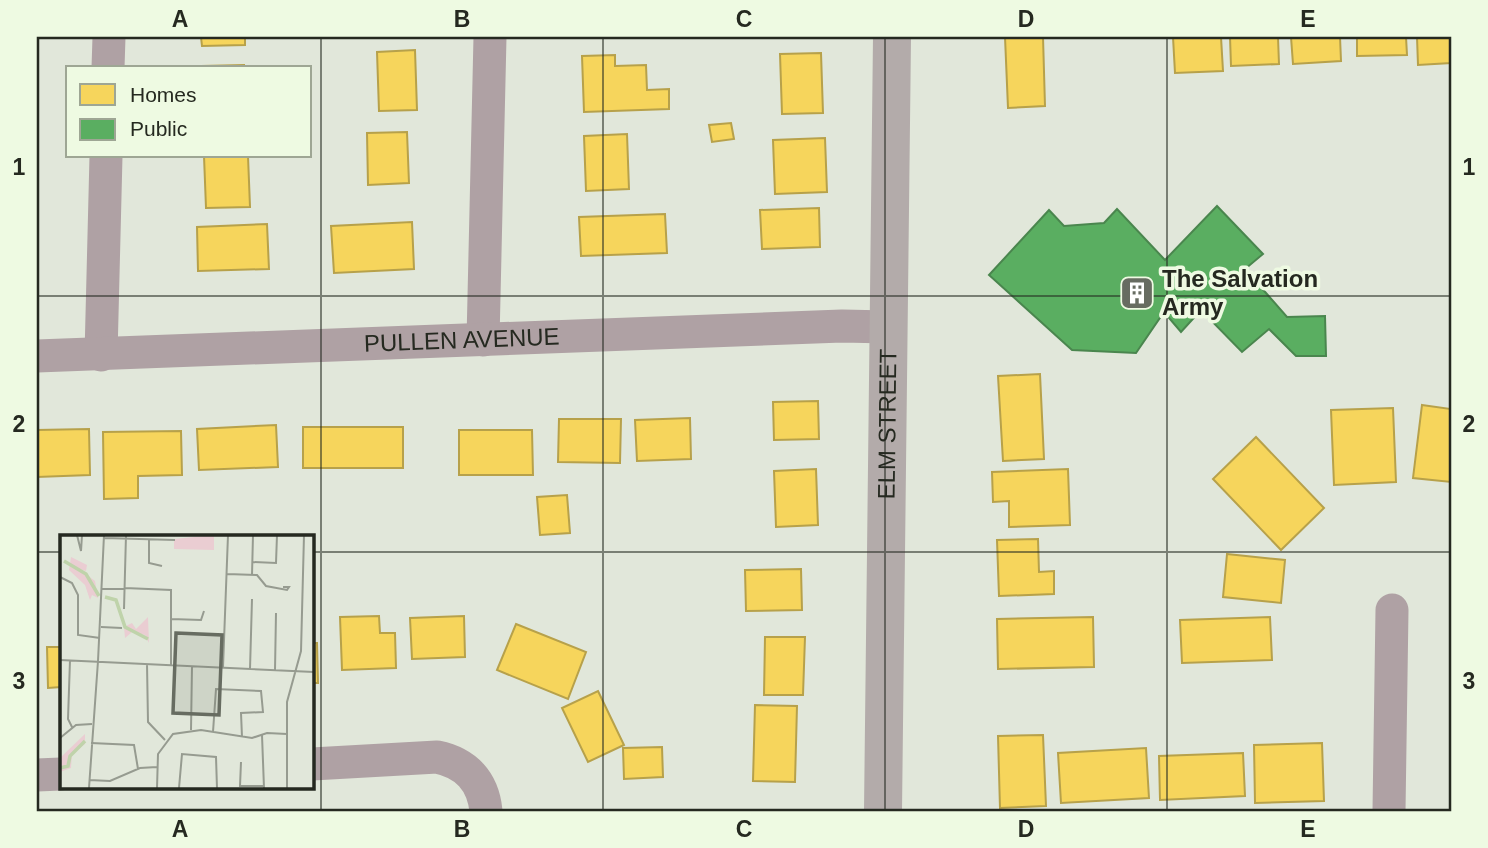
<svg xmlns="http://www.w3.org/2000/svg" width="1488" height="848" viewBox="0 0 1488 848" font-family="Helvetica,sans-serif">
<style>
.homes{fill:#f6d55c;stroke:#b7a14a;stroke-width:2}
.public{fill:#5aae61;stroke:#4a864e;stroke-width:2}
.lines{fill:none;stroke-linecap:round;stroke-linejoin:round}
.minor{stroke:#afa1a4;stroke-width:33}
.secondary{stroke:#b3abaa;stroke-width:38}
.grid{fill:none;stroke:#252920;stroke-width:2;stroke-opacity:0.55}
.labels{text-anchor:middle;stroke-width:7;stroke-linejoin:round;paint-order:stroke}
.poi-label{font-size:24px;font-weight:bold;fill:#252920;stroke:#eefae2;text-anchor:start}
.street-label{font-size:24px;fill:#252920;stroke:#eefae2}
.inset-river{fill:none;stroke:#bfd3aa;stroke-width:3.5}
.inset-road{fill:none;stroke:#969b90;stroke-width:2}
.view{fill:#676c61;fill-opacity:0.15;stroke:#676c61;stroke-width:3.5}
.inset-edge{fill:none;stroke:#252920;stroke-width:3.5}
.neatline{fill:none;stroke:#252920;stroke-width:2.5}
.grid-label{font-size:23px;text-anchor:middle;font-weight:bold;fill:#252920}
</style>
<rect width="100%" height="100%" fill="#e1e7da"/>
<g class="homes">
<polygon points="201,37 245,37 245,45 202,46"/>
<polygon points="1005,37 1043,37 1045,106 1008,108"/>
<polygon points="1173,37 1221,37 1223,71 1175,73"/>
<polygon points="1230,37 1278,37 1279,64 1231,66"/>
<polygon points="1291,37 1340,37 1341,61 1293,64"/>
<polygon points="1357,37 1406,37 1407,55 1357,56"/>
<polygon points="1417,37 1451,37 1451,63 1418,65"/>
<polygon points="415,50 417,110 379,111 377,52"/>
<polygon points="821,53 823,113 782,114 780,54"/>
<polygon points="615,55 615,66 646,65 647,90 669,89 669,109 584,112 582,56"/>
<polygon points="244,65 244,68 202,68 202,66"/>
<polygon points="731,123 734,139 712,142 709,125"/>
<polygon points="407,132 409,183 368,185 367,133"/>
<polygon points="627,134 629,189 586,191 584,136"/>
<polygon points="825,138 827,192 775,194 773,140"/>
<polygon points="204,156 248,156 250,207 206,208"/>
<polygon points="819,208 820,247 762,249 760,210"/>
<polygon points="665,214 667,253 581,256 579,217"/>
<polygon points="412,222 414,269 334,273 331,226"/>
<polygon points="267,224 269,269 198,271 197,227"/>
<polygon points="1040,374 1044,459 1003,461 998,376"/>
<polygon points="818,401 819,439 774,440 773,402"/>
<polygon points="1422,405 1451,409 1451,482 1413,478"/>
<polygon points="1393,408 1396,482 1334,485 1331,410"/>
<polygon points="690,418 691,459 637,461 635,420"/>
<polygon points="559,419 621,419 620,463 558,462"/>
<polygon points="276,425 278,467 199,470 197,429"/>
<rect x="303" y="427" width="100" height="41"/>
<polygon points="89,429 90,475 37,477 37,430"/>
<polygon points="459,430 532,430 533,475 459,475"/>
<polygon points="181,431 182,475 138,476 138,498 104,499 103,432"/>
<polygon points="1256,437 1324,508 1281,550 1213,479"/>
<polygon points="816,469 818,525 776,527 774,471"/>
<polygon points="1068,469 1070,525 1009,527 1009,501 993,502 992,472"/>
<polygon points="567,495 570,533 540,535 537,497"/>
<polygon points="1038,539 1039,572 1054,571 1054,594 999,596 997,540"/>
<polygon points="1227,554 1285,560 1281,603 1223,597"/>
<polygon points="801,569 802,610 746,611 745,570"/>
<polygon points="379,616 380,633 395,633 396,668 342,670 340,617"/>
<polygon points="464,616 465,657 412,659 410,618"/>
<polygon points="1093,617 1094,667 998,669 997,619"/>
<polygon points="1270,617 1272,660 1182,663 1180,620"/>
<polygon points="516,624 586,652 568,699 497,670"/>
<polygon points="765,637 805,637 803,695 764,695"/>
<polygon points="312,643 317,643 318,683 312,683"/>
<polygon points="47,647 61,647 61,687 48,688"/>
<polygon points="598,691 624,745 588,762 562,708"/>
<polygon points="755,705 797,706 795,782 753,781"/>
<polygon points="1043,735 1046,806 1000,808 998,736"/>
<polygon points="1322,743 1324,801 1255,803 1254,745"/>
<polygon points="662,747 663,777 624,779 623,748"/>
<polygon points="1146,748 1149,798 1061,803 1058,753"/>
<polygon points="1243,753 1245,796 1160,800 1159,756"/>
</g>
<polygon class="public" points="1217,206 1263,254 1245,269 1287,317 1325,316 1326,356 1296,356 1269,329 1242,352 1201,310 1181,332 1164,312 1136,353 1072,350 989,275 1049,210 1064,226 1104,223 1117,209 1165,260"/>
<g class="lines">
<g class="minor">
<polyline points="108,68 109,37"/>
<polyline points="483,340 490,37"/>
<polyline points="101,355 106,156"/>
<path id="s1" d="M37,356L842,326L888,327"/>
<path d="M312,764L437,757C466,763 483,781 486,811"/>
<polyline points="37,775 61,774"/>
<polyline points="1389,811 1392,610"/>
</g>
<path class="secondary" id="s2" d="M883,811L892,37"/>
</g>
<path class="grid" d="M321,37V811M603,37V811M885,37V811M1167,37V811M37,296H1451M37,552H61M312,552H1451"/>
<defs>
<g id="building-square" transform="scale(1.75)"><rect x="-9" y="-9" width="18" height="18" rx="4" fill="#676c61" stroke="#eefae2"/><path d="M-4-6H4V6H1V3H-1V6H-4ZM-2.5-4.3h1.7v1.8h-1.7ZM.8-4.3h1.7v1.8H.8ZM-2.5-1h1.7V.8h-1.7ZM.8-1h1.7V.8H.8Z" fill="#fff"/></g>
</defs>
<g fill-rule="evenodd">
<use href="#building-square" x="1137" y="293"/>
</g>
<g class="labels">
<g class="poi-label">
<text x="1162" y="287">The Salvation<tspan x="1162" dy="28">Army</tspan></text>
</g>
<g class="street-label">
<text dy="8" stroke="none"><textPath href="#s1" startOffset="425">PULLEN AVENUE</textPath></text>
<text dy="8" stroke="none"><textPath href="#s2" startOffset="387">ELM STREET</textPath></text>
</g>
</g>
<g transform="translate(60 535)">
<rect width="254" height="254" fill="#e1e7da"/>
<path d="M154,0V15L114,14V4ZM11,22L27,30L26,36L19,34L35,46L38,63L32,60L30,65L25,50L9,35ZM88,82L89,108L85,100L72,97L65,103L64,92L72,88L76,94ZM25,199V209L12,219L11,233L0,237V223Z" fill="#eacdd2"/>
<path class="inset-river" d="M4,26L26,39L39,61M45,62L56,65L65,92L88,104M0,233L8,231L10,221L25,206"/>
<path class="inset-road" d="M17,0L21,16L22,0M44,3L115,5M89,5V28L102,31M193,27L216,28L217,0M167,39L197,40L206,51L227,55L229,52H223M192,40L193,0M0,42L12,48L18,60V100L40,103M65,53L111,55V130M42,54H65M64,74L66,0M111,84L141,85L144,76M41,92L62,93M0,125L254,137M10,125L8,184L12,192M38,126L44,0M87,129L88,187L105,205M163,132L168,0M190,134L192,64M215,135L216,78M131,195L132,131M153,197L156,154L201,156L203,177L181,178L182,202M202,200L204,253M0,203L16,190L32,189M31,208L74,210L78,234M181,227L180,251H204M29,245L50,246L80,233L97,232M29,253L38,126M97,253L98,219L113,199L141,195L192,203L207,198L227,199M119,253L122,219L156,222L157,253M227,253V167L241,116L244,0"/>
<path class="view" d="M116,98L162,100L159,180L113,178Z"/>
<rect width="254" height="254" class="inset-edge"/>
</g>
<rect width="1488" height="848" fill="none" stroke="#eefae2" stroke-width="77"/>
<rect x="66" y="66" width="245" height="91" fill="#eefae2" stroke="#9ea694" stroke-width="2"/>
<rect x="80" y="84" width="35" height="21" fill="#f6d55c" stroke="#9ea694" stroke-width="2"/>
<text x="130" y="102" font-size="21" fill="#252920">Homes</text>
<rect x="80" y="119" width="35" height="21" fill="#5aae61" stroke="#9ea694" stroke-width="2"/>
<text x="130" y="136" font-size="21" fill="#252920">Public</text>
<rect x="38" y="38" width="1412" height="772" class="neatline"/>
<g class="grid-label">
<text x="180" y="27">A</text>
<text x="462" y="27">B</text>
<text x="744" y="27">C</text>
<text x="1026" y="27">D</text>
<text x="1308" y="27">E</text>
<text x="19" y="175">1</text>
<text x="1469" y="175">1</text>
<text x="19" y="432">2</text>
<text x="1469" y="432">2</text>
<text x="19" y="689">3</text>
<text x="1469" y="689">3</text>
<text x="180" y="837">A</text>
<text x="462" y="837">B</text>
<text x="744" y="837">C</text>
<text x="1026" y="837">D</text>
<text x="1308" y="837">E</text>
</g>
</svg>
